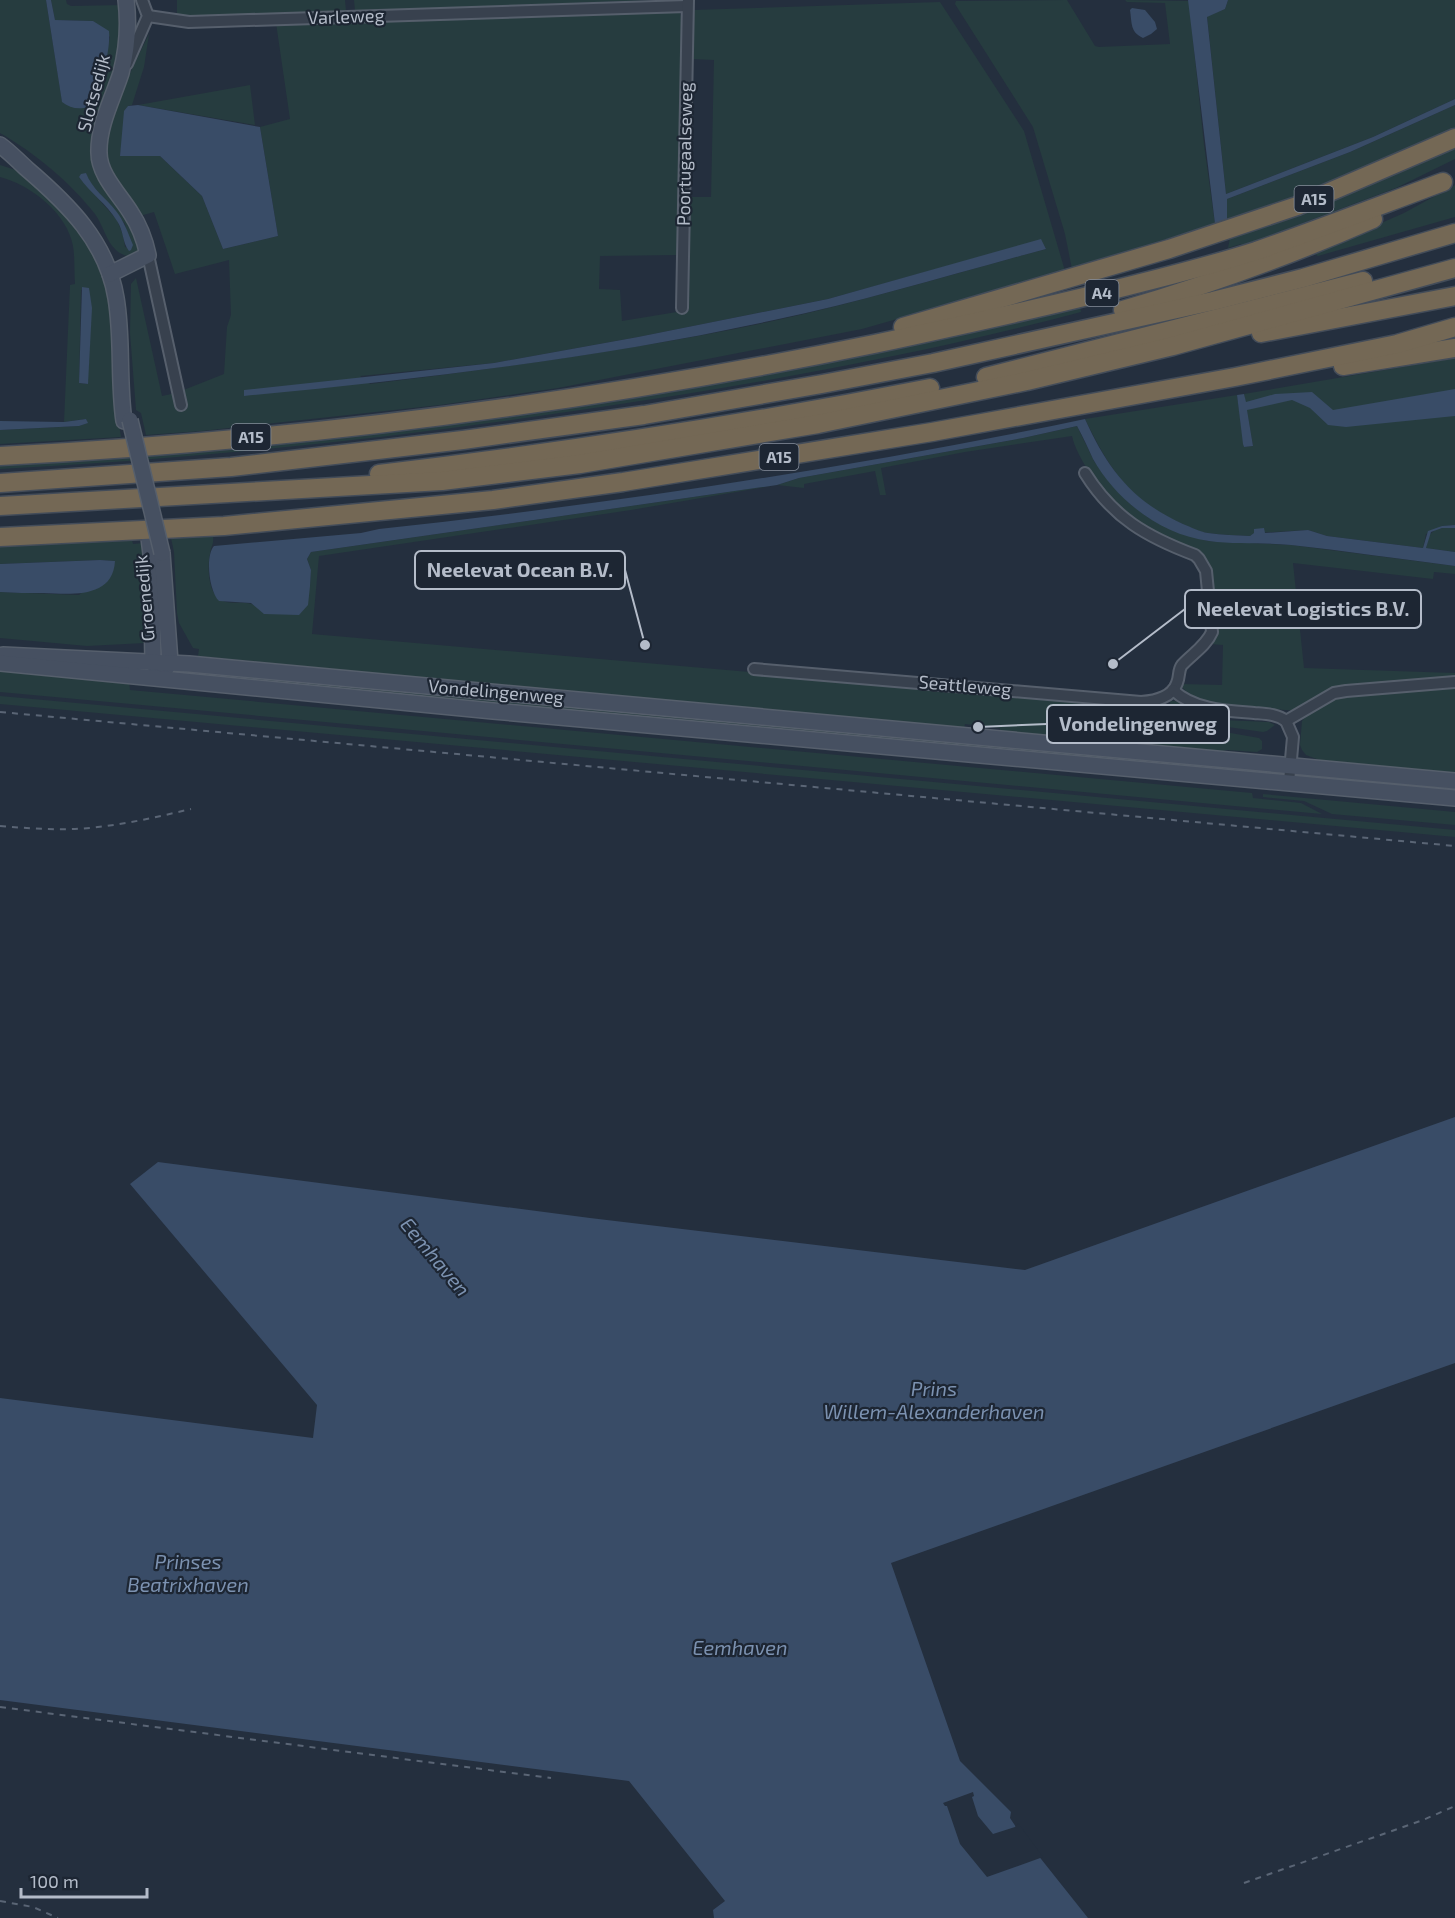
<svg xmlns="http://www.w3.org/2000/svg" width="1455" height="1918" viewBox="0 0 1455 1918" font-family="'Exo 2',sans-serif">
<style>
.green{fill:#263c3f;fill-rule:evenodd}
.water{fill:#394c67}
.pier{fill:#242f3e}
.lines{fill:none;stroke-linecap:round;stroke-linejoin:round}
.street-casing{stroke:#565f6c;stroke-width:14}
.secondary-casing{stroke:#565f6c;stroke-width:18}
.highway-casing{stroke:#434c59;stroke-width:21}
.street{stroke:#38414e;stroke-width:10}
.secondary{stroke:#465061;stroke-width:15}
.highway{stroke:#746855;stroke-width:18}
.rail{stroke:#5a6575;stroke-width:2;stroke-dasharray:6 6;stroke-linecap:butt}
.secondary-bridge-casing{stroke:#565f6c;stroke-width:18;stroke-linecap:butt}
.secondary-bridge{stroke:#465061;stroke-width:15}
.labels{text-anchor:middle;stroke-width:4.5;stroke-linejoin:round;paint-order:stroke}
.shield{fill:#1d2633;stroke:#878f9c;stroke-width:1.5}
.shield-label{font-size:16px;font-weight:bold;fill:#b4bcc9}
.street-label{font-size:18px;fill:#b4bcc9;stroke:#1d2633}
.water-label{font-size:20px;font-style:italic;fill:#7c92b1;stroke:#1d2633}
.leader{fill:none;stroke:#b4bcc9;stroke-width:2}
.callout-dot{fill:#b4bcc9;stroke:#1d2633;stroke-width:2}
.callout{fill:#1d2633;stroke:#b4bcc9;stroke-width:2}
.callout-label{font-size:20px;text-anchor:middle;font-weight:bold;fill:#b4bcc9}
</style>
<rect width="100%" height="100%" fill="#242f3e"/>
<g class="green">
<path d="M0,0H46L62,101L97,95L110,37L93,21L55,20L51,0H66L67,4L71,6L124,5L126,21L97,145L123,205L140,248L137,257C130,257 122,256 116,250C106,241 103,225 95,214C70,182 35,153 0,133ZM86,173L88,180L125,224L128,248L125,247L123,235L117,220L79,177Z"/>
<polygon points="177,0 345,0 346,11 177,16"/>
<polygon points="354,0 654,0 355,11"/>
<polygon points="1067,0 1095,46 1099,47 1170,44 1165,3 1127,2 1125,0 1189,1 1204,145 1215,224 1072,269 1065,234 1033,127 955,4 956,1"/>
<polygon points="1228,0 1455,0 1455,99 1373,137 1226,194 1207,16 1225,9"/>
<path d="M940,2L1024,131L1065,271L862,329L558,388L440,405L202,431L146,435L141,413L136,410L130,333L131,284L136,278L162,396L176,393L224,374L227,327L231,315L229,260L175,274L154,212L140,216C132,205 110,177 107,166C99,133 134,64 149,34L144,67L132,105L128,106L120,156H160L202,196L223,249L278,236L260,127L290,119L276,23L678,11L680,13L682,24L678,255L600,256L599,289L620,290L622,321L689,310L690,197H711L714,60L692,59L693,10ZM1041,240L1046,249C955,273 865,301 773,321C640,349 505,367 370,384L360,376L494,363L638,337L828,299Z"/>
<polygon points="250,85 255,125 138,105"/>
<polygon points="1455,105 1455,129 1380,165 1313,193 1227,220 1227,199 1350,152"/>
<polygon points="1455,142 1455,159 1396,188 1242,246 1241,244 1228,248 1230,238"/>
<path d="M0,165L19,171L40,185L81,231L105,271L111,294L114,392L121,437L0,444V430L79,426L87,423L86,419L64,422L70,285L75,284C74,271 75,258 73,246C67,213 31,185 0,177ZM89,288V292L87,384L79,383L81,290Z"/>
<polygon points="1455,185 1455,217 1318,256 1313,253 1404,213"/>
<path d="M1080,305L1081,312C924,354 763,383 601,407C402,437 202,459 0,469V463L373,432Z"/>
<path d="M1455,358V525L1442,526L1426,534L1423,548L1327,536L1308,530L1255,533L1250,536C1236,535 1222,535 1208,533C1198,532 1188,526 1178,522C1128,500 1108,466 1085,419L1237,395L1244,447L1253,446L1244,394Z"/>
<path d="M1077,426L1094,461L1115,488L1129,503L1149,518L1207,541L1291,545L1455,566V574L1434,572L1433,579L1293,563L1304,668L1455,673V677L1339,687C1323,692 1310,705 1293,710C1287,711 1281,709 1275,709C1245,709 1204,711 1182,687V684L1222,685L1223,645L1210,644L1209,566C1201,545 1169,541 1151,531C1122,516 1079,468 1072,436L965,452L881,468L886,495H880L875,471L804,484V488L777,485L631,510L319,556L312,634L1139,706L1161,710L1168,722L1259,738L1262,741V749L1257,752L1227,750L1210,754L1030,737L1000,731V728L965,724L964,729L410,680L385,674L198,656L199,649L193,648L179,623L177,613L174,552L171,538L213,536C214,546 211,545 210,554C207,568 208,595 223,601C233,605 246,600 256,606L310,586L311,570L307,559L311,552L777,485L799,478L1023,438Z"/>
<polygon points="1442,528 1455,528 1455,552 1426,548 1429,535 1435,530"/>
<polygon points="132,540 133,544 144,543 147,636 145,643 87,646 0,638 0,592 79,595 115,561 100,560 0,564 0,545"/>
<polygon points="0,669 129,681 130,690 1252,793 1253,798 1301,803 1322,814 0,692"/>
<polygon points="225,673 1223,765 1223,768 1148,761 1119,762 225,679"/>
<polygon points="1455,687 1455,773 1319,760 1306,755 1302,750 1300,745 1302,721 1308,714 1335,698"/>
<polygon points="0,696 1455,830 1455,837 0,704"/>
<path d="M1170,701H1175L1223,720L1269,722L1275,725L1267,731L1263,732L1193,722V719C1178,717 1170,719 1170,701Z"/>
<polygon points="1263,794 1455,812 1455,825 1332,814 1304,801 1263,797"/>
</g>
<g class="water">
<path d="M46,0H51L55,20L93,21L109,31C111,51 100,89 91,106C80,110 71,109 62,102Z"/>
<polygon points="1188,0 1228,0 1225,9 1207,17 1226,194 1373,137 1455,99 1455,105 1350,152 1227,199 1227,220 1215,224"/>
<path d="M1132,8L1145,10L1155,22L1157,29L1151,34L1143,38C1130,32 1132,23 1130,10Z"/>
<polygon points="138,105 260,127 278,236 223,249 202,196 160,156 120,156 124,111 128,106"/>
<path d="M86,173C92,189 106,198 116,211C124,221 128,233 133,245L131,250L129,251C122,242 124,231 117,221C107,204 90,193 79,177L81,174Z"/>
<path d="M1041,239L1046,249C956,273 866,301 774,320C600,358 422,379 244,396V390L494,363L638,337L828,299Z"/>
<polygon points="82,287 89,288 92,308 88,384 79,383"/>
<polygon points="1455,389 1455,416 1346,427 1328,425 1310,408 1292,400 1247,410 1253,446 1244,447 1243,444 1237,395 1244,394 1246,402 1275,394 1312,392 1333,410"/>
<polygon points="86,419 88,423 79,426 0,430 0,421 64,422"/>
<path d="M1085,419C1107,468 1132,501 1183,524C1191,527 1200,532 1208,533C1222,535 1236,535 1250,536L1254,533V529L1264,528L1265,533L1308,530L1327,536L1423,548L1428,531L1442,526L1455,525V528H1442L1431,532L1426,548L1455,552V566C1400,559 1346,551 1291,545C1264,542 1236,545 1209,541C1161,535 1116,500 1093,459C1088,448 1083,437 1077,426L1023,438L799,478L777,485L311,552L307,559L311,570L310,586L308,605L299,615L264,614L251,603L219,601C209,591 205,556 214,546L361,533L379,529C616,503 852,468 1085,419Z"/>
<path d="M100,560L115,561C113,599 71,594 43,593C29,593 14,593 0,592V564Z"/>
<polygon points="1455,1117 1455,1363 891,1563 960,1761 1011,1812 1010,1818 1018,1830 1088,1918 714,1918 713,1910 725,1901 629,1781 0,1700 0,1398 313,1438 317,1405 130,1184 158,1162 590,1218 1025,1270"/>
</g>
<polygon class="pier" points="973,1792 974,1796 972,1797 978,1816 993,1834 1015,1827 1018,1823 1043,1857 987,1877 960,1844 947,1806 945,1806 943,1803"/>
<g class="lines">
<g class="street-casing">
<g id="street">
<polyline points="148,16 189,22 687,6"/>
<polyline points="127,64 148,16 142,0"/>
<polyline points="148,255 181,405"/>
<polyline points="682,308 688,0"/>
<path d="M754,669L1141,702C1155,701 1172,698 1177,683C1180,676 1178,670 1182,665C1192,654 1206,646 1212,632L1206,571L1199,559L1195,555C1147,537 1113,518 1085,473"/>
<path d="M1173,690C1194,710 1227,711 1254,713C1266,714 1277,714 1286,721L1334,693L1346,691L1455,682"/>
<polyline points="1286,721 1293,737 1289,782"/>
</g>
</g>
<g class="secondary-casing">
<g id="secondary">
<path d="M0,145C10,152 18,161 27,169C68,204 107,242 116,298C123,339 118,380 124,421"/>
<path d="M110,274L148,255C145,241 139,225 131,213C120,195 99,175 99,153C98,126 113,98 121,73C127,50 129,24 126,0"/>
<polyline points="149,538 151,554 153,662 157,670"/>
<polyline points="162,553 170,662 165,670"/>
<polyline points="3,655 189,664 1455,781"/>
<polyline points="0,663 493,711 1455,798"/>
</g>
</g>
<g class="highway-casing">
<g id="highway">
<path d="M1123,310C1208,285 1291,255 1373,219"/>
<polyline points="903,327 1169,249 1297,206 1455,138"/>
<polyline points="1261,333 1455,296"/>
<polyline points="1343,366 1455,348"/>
<polyline points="986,377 1363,281"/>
<path d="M0,456C294,441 586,403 874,344C944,329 1014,314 1084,297C1141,283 1200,269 1256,251C1319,229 1381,205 1443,182"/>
<path d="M379,474C564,452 747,424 930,388"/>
<polyline points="0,483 231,467 463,440 644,415 822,384 933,363 1213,301 1303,278 1455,233"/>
<polyline points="0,506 442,481 580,464 818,424 1027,381 1173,346 1455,268"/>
<polyline points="0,537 224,526 493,500 623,482 932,432 1235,377 1397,344 1455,327"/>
</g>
</g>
<use href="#street" class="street"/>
<use href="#secondary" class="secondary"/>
<use href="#highway" class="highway"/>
<g class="rail">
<polyline points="0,712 1455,846"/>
<path d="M0,826C25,828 50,830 75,829C114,827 153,818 191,809"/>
<polyline points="0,1707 551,1778"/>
<polyline points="1244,1883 1423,1820 1455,1806"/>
<polyline points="0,1901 33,1907 58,1918"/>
</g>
<g class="secondary-bridge-casing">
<polyline id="secondary-bridge" points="130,420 162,553"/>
</g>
<use href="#secondary-bridge" class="secondary-bridge"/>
</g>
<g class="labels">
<g class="shield">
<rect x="1294.5" y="186" width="39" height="26" rx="4.5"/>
<rect x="1085.5" y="280" width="33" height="26" rx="4.5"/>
<rect x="231.5" y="424" width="39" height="26" rx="4.5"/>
<rect x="759.5" y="444" width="39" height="26" rx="4.5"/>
</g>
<g class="shield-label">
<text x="1314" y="205">A15</text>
<text x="1102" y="299">A4</text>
<text x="251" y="443">A15</text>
<text x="779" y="463">A15</text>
</g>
<g class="street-label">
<text transform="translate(346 17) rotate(-2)" y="6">Varleweg</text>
<text transform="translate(94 93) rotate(-75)" y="6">Slotsedijk</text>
<text transform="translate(685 154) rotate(-89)" y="6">Poortugaalseweg</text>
<text transform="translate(145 598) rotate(-95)" y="6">Groenedijk</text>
<text transform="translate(965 686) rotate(5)" y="6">Seattleweg</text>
<text transform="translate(496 692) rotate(5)" y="6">Vondelingenweg</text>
</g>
<g class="water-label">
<text transform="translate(435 1257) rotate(50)" y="7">Eemhaven</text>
<text x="934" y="1396">Prins<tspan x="934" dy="23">Willem-Alexanderhaven</tspan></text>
<text x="188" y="1569">Prinses<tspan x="188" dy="23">Beatrixhaven</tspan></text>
<text x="740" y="1655">Eemhaven</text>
</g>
</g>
<path class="leader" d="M645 645L625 570M1113 664L1185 609M978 727L1047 724"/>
<g class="callout-dot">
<circle cx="645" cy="645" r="6"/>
<circle cx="1113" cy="664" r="6"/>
<circle cx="978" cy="727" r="6"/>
</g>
<g class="callout">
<rect x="415" y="551" width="210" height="38" rx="6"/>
<rect x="1185" y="590" width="236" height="38" rx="6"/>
<rect x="1047" y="705" width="182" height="38" rx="6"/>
</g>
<g class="callout-label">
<text x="520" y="577">Neelevat Ocean B.V.</text>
<text x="1303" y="616">Neelevat Logistics B.V.</text>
<text x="1138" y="731">Vondelingenweg</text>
</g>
<path d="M21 1888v9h126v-9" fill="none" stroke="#b4bcc9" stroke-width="3"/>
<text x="30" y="1888" font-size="18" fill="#b4bcc9" stroke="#1d2633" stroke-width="4.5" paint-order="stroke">100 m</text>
</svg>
